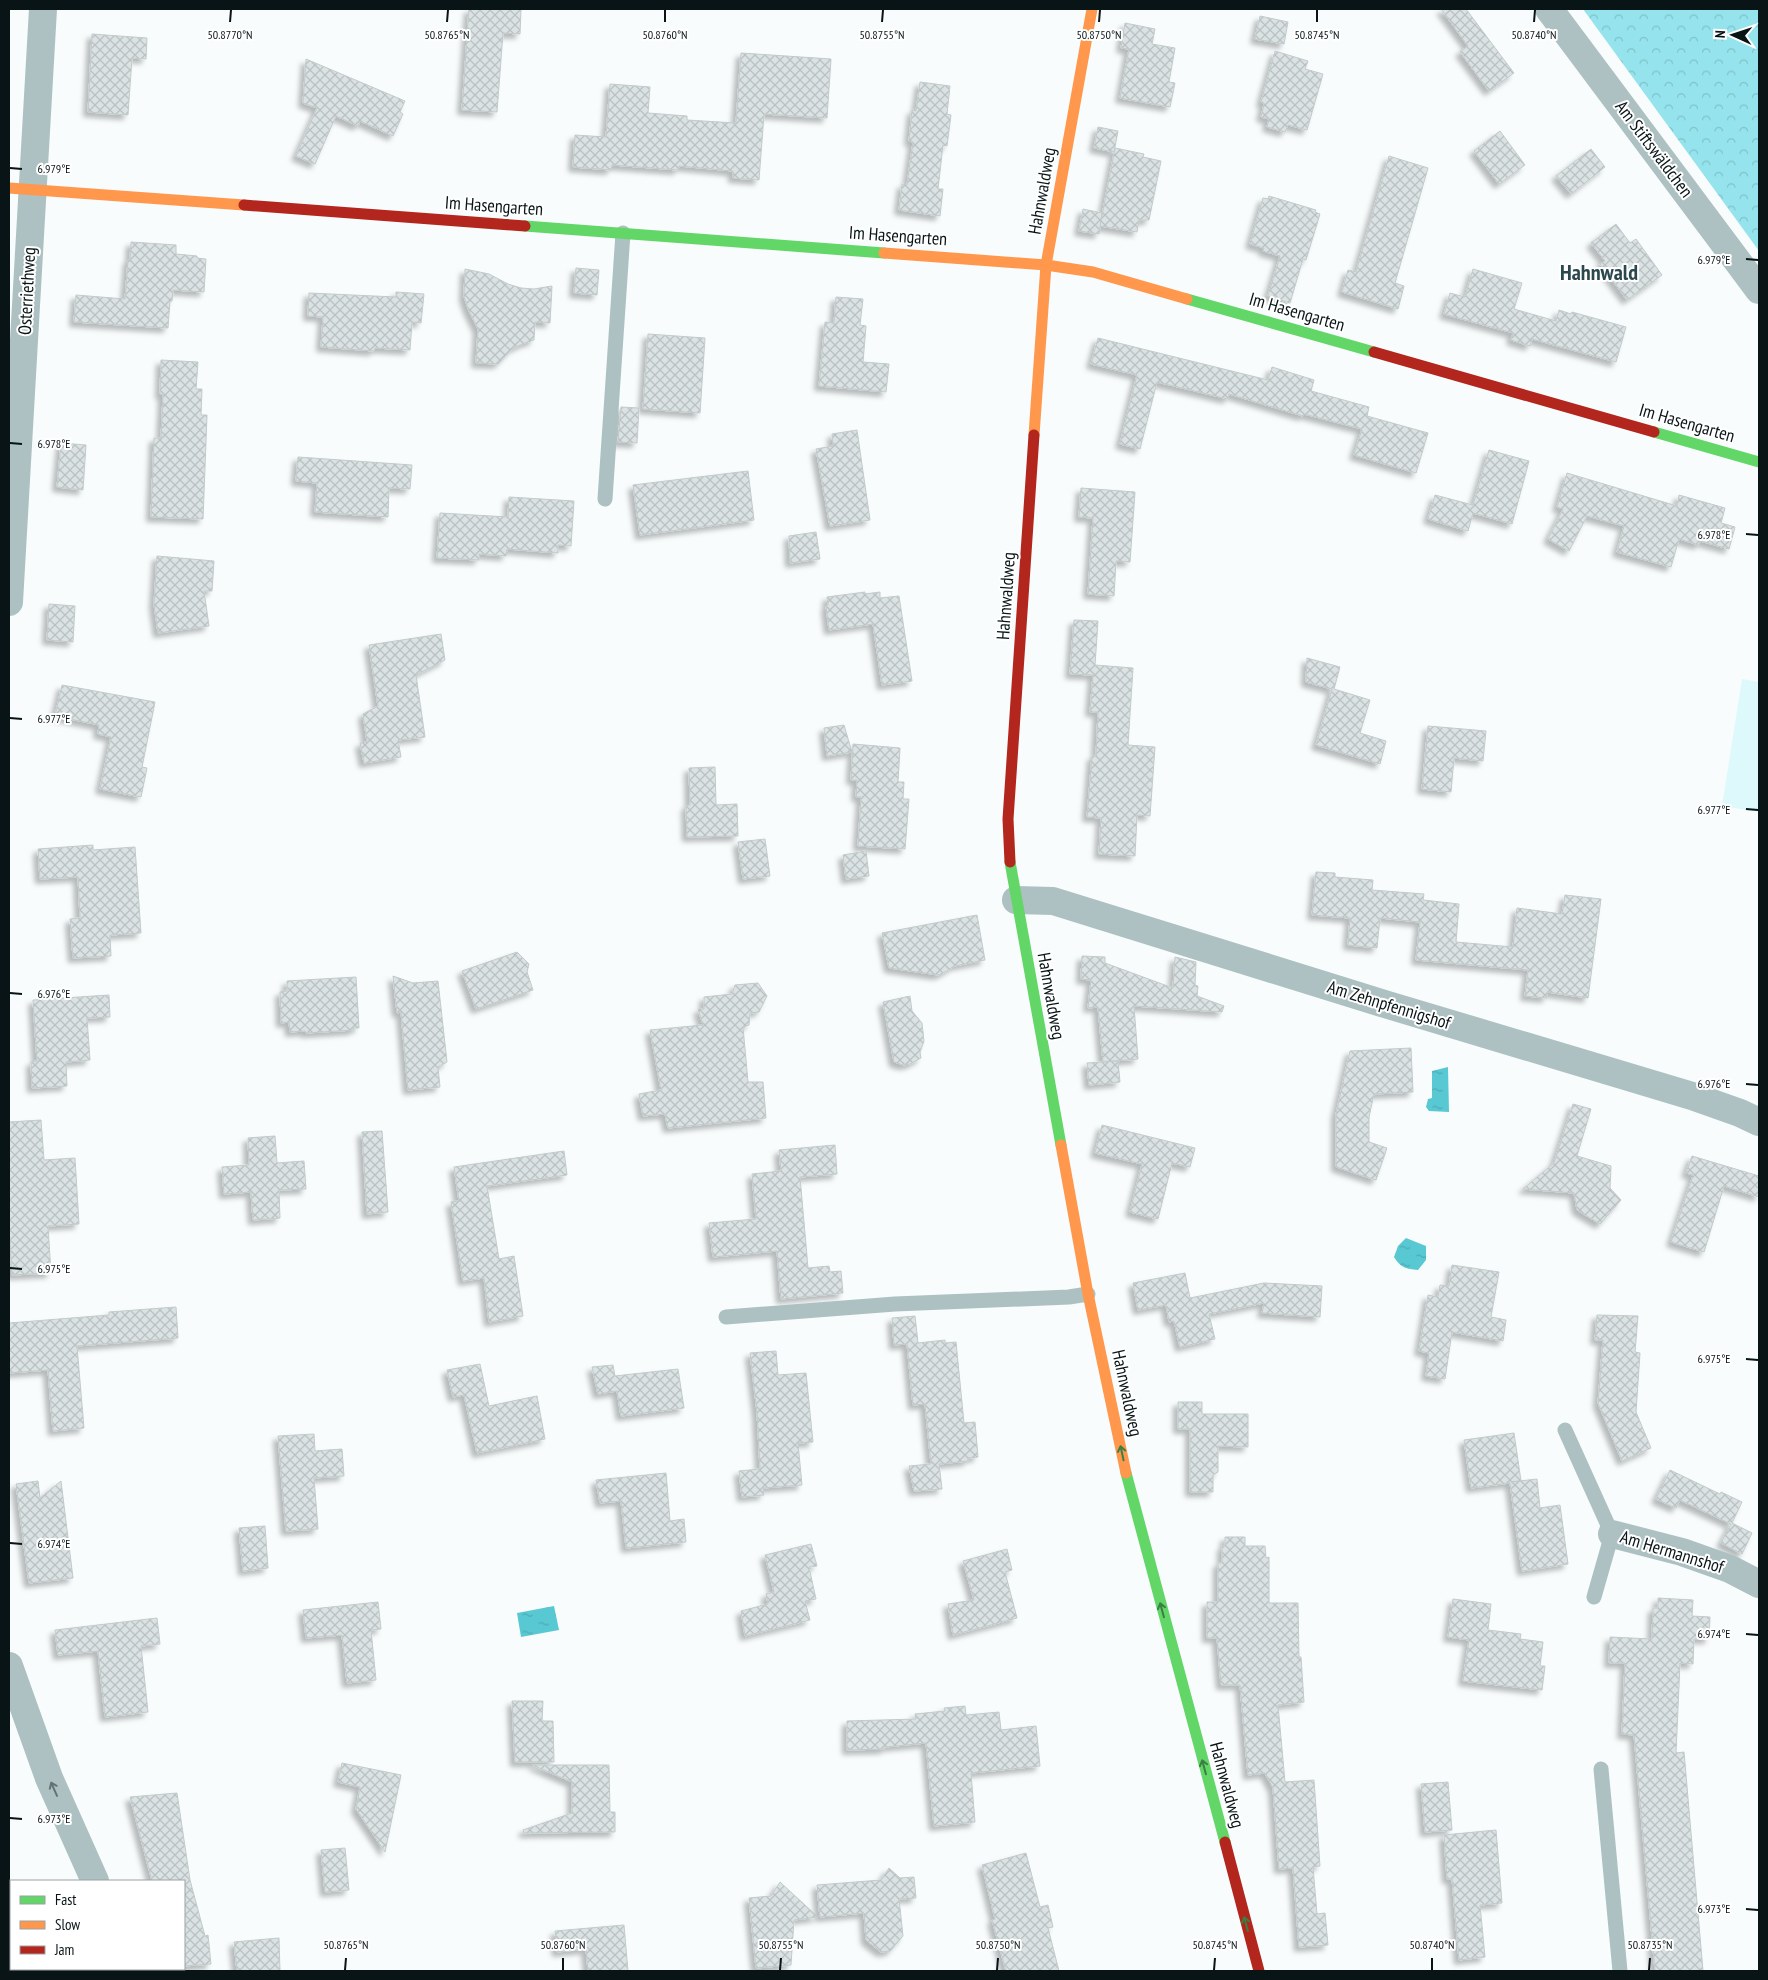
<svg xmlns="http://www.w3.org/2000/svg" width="1768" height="1980" viewBox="0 0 1768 1980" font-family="'PT Sans Narrow',sans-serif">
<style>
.forest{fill:url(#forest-crowns)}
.pitch{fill:#def9fc}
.water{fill:url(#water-ripples)}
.building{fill:url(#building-cross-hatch);stroke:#c2caca;filter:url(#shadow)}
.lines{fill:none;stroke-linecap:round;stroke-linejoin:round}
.lane{stroke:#adc0c2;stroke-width:15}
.street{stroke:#adc0c2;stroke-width:28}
.fast{stroke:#63d668;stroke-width:11}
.slow{stroke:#ff974d;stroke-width:11}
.jam{stroke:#b3261e;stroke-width:11}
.oneway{stroke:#3a7f43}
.oneway2{stroke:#637375}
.ticks{fill:none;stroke:#081416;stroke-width:2}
.labels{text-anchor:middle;stroke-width:4;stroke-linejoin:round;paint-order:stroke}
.street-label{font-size:18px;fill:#081416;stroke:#fff}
.district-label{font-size:22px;font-weight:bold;fill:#2b484c;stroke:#fff}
.ticks-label{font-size:12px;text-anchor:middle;fill:#081416;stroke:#fff;stroke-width:4;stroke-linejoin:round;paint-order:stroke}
</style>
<defs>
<pattern id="forest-crowns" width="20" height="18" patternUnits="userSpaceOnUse" patternTransform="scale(1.25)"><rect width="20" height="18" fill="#95e3ec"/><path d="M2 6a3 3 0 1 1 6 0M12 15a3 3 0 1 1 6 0" fill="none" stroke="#7fc2ca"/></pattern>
<pattern id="water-ripples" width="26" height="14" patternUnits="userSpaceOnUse" patternTransform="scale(1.25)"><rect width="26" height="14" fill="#58c8d3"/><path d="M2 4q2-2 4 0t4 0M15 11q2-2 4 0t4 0" fill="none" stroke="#4babb4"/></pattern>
<pattern id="building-cross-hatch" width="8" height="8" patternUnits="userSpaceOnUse" patternTransform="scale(1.25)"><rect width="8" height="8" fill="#dae2e3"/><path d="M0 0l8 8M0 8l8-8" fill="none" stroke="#bac1c2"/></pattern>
<filter id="shadow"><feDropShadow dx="-4.5" dy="4.5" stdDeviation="2.5" flood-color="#0004"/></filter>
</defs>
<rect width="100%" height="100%" fill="#f8fcfc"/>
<polygon class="forest" points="1583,9 1759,9 1759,251"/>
<polygon class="pitch" points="1742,679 1759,682 1759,812 1722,806"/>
<g class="water">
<polygon points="1448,1067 1449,1112 1429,1111 1426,1107 1428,1099 1432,1098 1432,1071"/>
<path d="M1406,1238L1426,1246V1260L1418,1270C1406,1269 1401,1268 1394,1257L1398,1246Z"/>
<polygon points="554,1606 559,1630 521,1637 517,1613"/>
</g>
<g class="building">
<polygon points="469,9 521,9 520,34 503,33 497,112 462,110"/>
<polygon points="1441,9 1466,9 1514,73 1489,91 1460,52 1468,46"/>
<polygon points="1260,16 1288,22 1284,44 1255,39"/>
<polygon points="1125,23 1155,29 1152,44 1175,48 1169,82 1175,83 1170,107 1120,98 1129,49 1121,48"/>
<polygon points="92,34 147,38 146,59 132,58 128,115 88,112"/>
<polygon points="1275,51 1308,61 1305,69 1323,74 1307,130 1288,125 1285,132 1267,127 1269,119 1261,117 1264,104 1261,102"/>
<polygon points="741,53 831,59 827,118 764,114 759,180 733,178 733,171 679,166 678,170 612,165 611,170 573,167 575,135 606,137 610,84 650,87 648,113 687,116 687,120 736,123"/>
<polygon points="306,59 405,101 400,112 403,114 393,136 360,121 358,126 336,116 315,164 296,156 317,108 303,103"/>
<polygon points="920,82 950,86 947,114 951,115 947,146 943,145 938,189 943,189 940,216 899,210 902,184 907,185 913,142 909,141 912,110 916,111"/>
<polygon points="1098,127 1118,131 1114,152 1094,148"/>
<polygon points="1500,131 1525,165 1499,184 1474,151"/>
<polygon points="1115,148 1144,154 1143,157 1161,161 1149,220 1139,220 1137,232 1100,226"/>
<polygon points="1591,149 1605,167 1571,194 1556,176"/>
<polygon points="1389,156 1428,168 1395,283 1404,286 1398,309 1342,292 1348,270 1356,272"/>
<polygon points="1269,196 1316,210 1315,212 1320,214 1306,260 1303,259 1290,303 1268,296 1280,256 1263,251 1264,248 1250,244 1263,198 1268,199"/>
<polygon points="1083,209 1102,213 1099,234 1079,231"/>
<polygon points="1616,224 1630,243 1636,239 1662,275 1627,300 1600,264 1605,261 1591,243"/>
<polygon points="131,242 176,245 176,254 197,256 197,258 206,259 204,292 173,290 172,301 170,301 168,328 74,322 76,295 125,299 128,260 130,260"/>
<polygon points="576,268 599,270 597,295 574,293"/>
<polygon points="465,269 489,274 508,284 521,288 534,289 552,286 550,323 535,322 534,340 522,344 512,349 498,364 476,363 478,329 469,311 464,297"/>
<polygon points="1473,269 1522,283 1514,309 1556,321 1559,310 1571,314 1572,312 1626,327 1616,362 1532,339 1530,346 1511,340 1513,333 1444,314 1450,293 1465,297"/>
<polygon points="396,292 424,294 421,323 412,322 410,350 375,348 374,351 321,347 323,317 308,316 309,293 396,297"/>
<polygon points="836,297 863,299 860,325 866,326 863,362 889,364 886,392 819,386 825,322 834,323"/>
<polygon points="648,334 705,338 700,413 643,409"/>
<polygon points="1098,338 1268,380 1272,367 1314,380 1311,391 1369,407 1367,416 1428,433 1416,473 1354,455 1362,429 1304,414 1303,416 1229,394 1228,399 1157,382 1140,449 1120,444 1137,375 1091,364"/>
<polygon points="161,360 198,362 196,389 202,389 201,415 207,415 203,519 151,517 154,438 161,438 163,395 160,394"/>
<polygon points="621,407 639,408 637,443 618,442"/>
<polygon points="857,430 870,520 830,526 816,449 833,446 832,434"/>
<polygon points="61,443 86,445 83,490 57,487"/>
<polygon points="1489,450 1529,461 1512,524 1473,513 1468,531 1428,519 1435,495 1473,505"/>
<polygon points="298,457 412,465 410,489 389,488 388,517 315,512 317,483 296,481"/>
<polygon points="748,471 754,520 640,535 633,485"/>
<polygon points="1567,473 1677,506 1679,495 1725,508 1721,523 1735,527 1729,549 1700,541 1699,545 1679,539 1671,567 1617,552 1624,526 1587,516 1569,551 1548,539 1563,509 1557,507"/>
<polygon points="1081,488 1135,492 1130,562 1116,561 1114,596 1088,594 1093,518 1079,517"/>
<polygon points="509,497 574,501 571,546 558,545 558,553 507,549 506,556 479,554 479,560 437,558 440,513 508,517"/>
<polygon points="816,532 820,559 790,563 789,536"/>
<polygon points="157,556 214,561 212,591 204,591 209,626 158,633 154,604"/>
<polygon points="865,592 865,594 880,592 880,598 899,596 912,681 882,685 873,624 829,630 826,606 828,605 827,597"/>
<polygon points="49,604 75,606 73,642 47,640"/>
<polygon points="1074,620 1098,621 1095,665 1133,668 1128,745 1155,747 1150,816 1137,815 1135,856 1099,854 1101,818 1087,817 1092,756 1096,756 1098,712 1090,712 1093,675 1070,674"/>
<polygon points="441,634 445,660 416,675 425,737 398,740 401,757 364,763 360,743 367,742 363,714 378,706 369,645"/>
<polygon points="1307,658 1340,667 1334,689 1370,700 1360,733 1386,741 1380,764 1316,745 1332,689 1306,682"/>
<polygon points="62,685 155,702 142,767 147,768 141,797 100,789 111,737 98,734 99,725 55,716"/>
<polygon points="844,725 852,752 827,756 824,728"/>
<polygon points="1428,726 1486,731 1483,761 1454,758 1451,792 1422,789"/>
<polygon points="853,744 900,748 898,782 904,782 903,799 909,799 905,849 858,846 861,797 856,797 857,780 851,780"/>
<polygon points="715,767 716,805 737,804 738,836 687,837 686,806 690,805 689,768"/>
<polygon points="765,839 770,876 743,879 738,842"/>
<polygon points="93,845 93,850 135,847 141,933 110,935 111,956 73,958 70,919 80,918 78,877 40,879 38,849"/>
<polygon points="866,851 869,876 846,879 843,855"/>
<polygon points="1316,872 1335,873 1335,877 1373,880 1372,890 1424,894 1423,900 1459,904 1456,942 1513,947 1517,908 1562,914 1565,895 1601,899 1588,998 1547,992 1547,998 1525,996 1528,970 1416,960 1420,922 1380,918 1377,948 1348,945 1350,918 1312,915"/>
<polygon points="977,915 985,960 954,966 945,972 938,975 889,968 882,933"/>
<polygon points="517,952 529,964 527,972 533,990 476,1009 462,971"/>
<polygon points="1082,956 1105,957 1105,963 1173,988 1175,957 1196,962 1195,985 1198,986 1197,996 1224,1006 1222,1012 1134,1006 1138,1059 1103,1062 1098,1007 1088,1008 1091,980 1081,979"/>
<polygon points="393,976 413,983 438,981 447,1062 438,1067 440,1087 408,1090 401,1012 397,1013"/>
<polygon points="356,977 359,1028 353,1028 354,1030 306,1033 305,1031 290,1032 289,1022 281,1023 280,992 287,991 287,981"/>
<polygon points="758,983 767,996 759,1012 750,1013 749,1025 743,1027 748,1082 763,1082 766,1118 668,1128 665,1114 643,1116 639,1094 661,1090 650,1030 703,1025 698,1009 704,1009 704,997 732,994 735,985"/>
<polygon points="109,995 110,1017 87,1018 90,1060 66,1062 67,1086 32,1088 31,1062 37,1061 33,1000"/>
<polygon points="910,996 912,1011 922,1023 924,1041 920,1052 921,1058 910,1064 903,1065 894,1062 883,1002"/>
<polygon points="1411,1048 1413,1092 1374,1094 1369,1117 1369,1142 1387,1148 1376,1180 1336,1167 1336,1114 1350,1051"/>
<polygon points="1118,1061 1120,1082 1089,1085 1087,1063"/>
<polygon points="1573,1104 1591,1109 1577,1156 1611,1166 1610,1188 1621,1200 1600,1224 1577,1210 1574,1193 1523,1189 1554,1163"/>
<polygon points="41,1120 44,1160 75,1158 79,1224 48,1226 51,1273 12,1275 9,1228 9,1122"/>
<polygon points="1102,1125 1195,1148 1190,1167 1172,1163 1158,1219 1130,1212 1142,1164 1095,1153"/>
<polygon points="382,1131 388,1212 367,1214 362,1132"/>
<polygon points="275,1136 277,1163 304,1161 306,1189 279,1190 280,1218 253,1220 251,1192 224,1194 222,1167 249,1165 248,1138"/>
<polygon points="835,1145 837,1174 800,1177 808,1268 829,1266 830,1272 841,1271 843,1293 781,1299 777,1251 713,1257 709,1223 756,1219 752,1174 781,1171 779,1150"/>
<polygon points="564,1151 567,1175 487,1186 499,1259 514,1256 523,1316 489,1322 484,1278 463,1281 451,1202 459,1201 454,1167"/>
<polygon points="1692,1156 1759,1176 1759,1197 1724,1186 1704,1252 1671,1242 1693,1175 1686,1173"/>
<polygon points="1452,1265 1499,1272 1491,1317 1506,1320 1503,1341 1452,1332 1445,1379 1426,1376 1429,1353 1419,1351 1428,1295 1438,1297 1440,1285 1449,1286"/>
<polygon points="1185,1273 1190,1298 1264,1283 1322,1286 1320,1317 1262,1313 1264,1303 1209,1314 1215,1339 1180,1347 1174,1321 1169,1322 1166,1305 1138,1310 1133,1283"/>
<polygon points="176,1307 178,1338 77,1346 84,1428 53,1431 48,1370 9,1373 9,1323 109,1315 109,1312"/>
<polygon points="1597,1315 1638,1316 1635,1352 1640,1353 1636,1412 1651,1448 1622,1461 1598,1403 1603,1340 1595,1340"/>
<polygon points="915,1316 918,1343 945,1340 945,1343 956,1342 964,1423 975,1422 978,1457 968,1458 968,1461 939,1464 942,1489 914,1491 909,1466 931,1464 925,1404 913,1405 907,1344 894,1345 892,1318"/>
<polygon points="776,1351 778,1375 806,1373 813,1442 798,1443 802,1485 763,1488 764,1495 742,1497 739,1471 760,1469 757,1412 750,1353"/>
<polygon points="480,1364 489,1406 537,1396 545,1439 477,1453 464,1395 453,1397 447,1370"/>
<polygon points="613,1365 615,1376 678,1369 684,1408 621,1416 617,1391 598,1394 592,1367"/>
<polygon points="1178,1402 1202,1402 1202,1414 1248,1414 1248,1447 1218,1446 1218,1472 1213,1475 1213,1492 1190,1492 1190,1429 1178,1429"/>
<polygon points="1514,1433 1521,1481 1511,1482 1537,1479 1540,1508 1560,1505 1568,1564 1522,1571 1510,1483 1471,1488 1464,1440"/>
<polygon points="314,1434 315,1451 342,1449 344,1476 314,1478 318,1529 286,1531 278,1436"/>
<polygon points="1670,1470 1720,1494 1721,1492 1742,1502 1732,1523 1752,1533 1742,1554 1721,1543 1731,1524 1680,1500 1676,1508 1656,1499"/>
<polygon points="666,1473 670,1521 684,1519 686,1542 626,1548 621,1501 600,1503 596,1480"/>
<polygon points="38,1481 40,1498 61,1481 73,1578 29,1583 16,1484"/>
<polygon points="265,1526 268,1568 243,1571 239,1528"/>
<polygon points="1225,1537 1245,1537 1245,1546 1265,1546 1266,1558 1269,1557 1269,1603 1298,1603 1299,1657 1301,1657 1304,1702 1278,1705 1285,1782 1314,1780 1320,1866 1313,1867 1317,1914 1325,1913 1328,1945 1299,1947 1293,1868 1279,1869 1273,1788 1265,1773 1248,1775 1240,1685 1221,1685 1217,1638 1207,1638 1207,1602 1218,1602 1218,1563 1222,1563 1222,1546 1225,1546"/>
<polygon points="811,1544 817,1566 809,1567 816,1599 805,1601 810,1620 745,1636 741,1611 768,1604 766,1594 774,1592 765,1555"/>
<polygon points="1007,1549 1012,1570 1005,1572 1017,1618 953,1635 948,1604 974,1600 963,1561"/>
<polygon points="1658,1598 1693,1600 1692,1616 1710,1617 1709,1639 1694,1639 1693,1664 1680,1663 1676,1753 1684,1752 1703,1971 1655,1971 1634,1735 1622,1734 1625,1663 1609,1663 1610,1637 1652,1639 1653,1608 1658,1608"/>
<polygon points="1453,1599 1491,1604 1488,1630 1521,1634 1520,1639 1543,1642 1540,1666 1545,1666 1542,1690 1463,1681 1469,1640 1448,1637"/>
<polygon points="378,1602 381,1629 371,1630 376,1680 347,1683 342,1635 306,1638 303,1610"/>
<polygon points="157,1618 160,1644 141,1646 148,1712 105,1717 98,1651 58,1655 55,1630"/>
<polygon points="512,1701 543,1701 542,1721 553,1721 554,1762 515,1762"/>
<polygon points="965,1706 966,1715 999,1712 1001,1730 1036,1726 1040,1766 971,1773 975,1822 934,1826 926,1743 885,1747 885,1749 847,1750 847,1721 916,1719 915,1714 945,1711 944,1708"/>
<polygon points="342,1763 401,1775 385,1852 356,1809 360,1787 338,1782"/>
<polygon points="532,1765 609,1765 610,1812 615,1812 615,1832 524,1833 523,1830 572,1813 572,1782"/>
<polygon points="1448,1782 1452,1830 1425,1832 1421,1784"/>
<polygon points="177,1793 190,1880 205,1936 208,1935 211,1964 184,1966 184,1881 152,1881 130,1797"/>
<polygon points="1496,1830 1502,1903 1480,1905 1485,1957 1459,1960 1452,1879 1447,1879 1444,1835"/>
<polygon points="345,1848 349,1890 325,1892 321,1850"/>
<polygon points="1026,1853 1040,1907 1048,1905 1053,1927 1048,1928 1059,1971 1006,1971 992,1920 995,1919 982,1865"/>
<polygon points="889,1868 900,1878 914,1877 916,1898 899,1899 903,1936 890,1951 881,1952 866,1940 864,1913 820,1917 817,1885 881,1880"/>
<polygon points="780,1882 818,1917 794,1920 791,1965 756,1968 749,1898 771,1896"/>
<polygon points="624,1925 628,1971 588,1971 586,1949 557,1952 555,1931"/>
<polygon points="279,1938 280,1971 237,1971 234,1942"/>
</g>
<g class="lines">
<g class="lane">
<polyline points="605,499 623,233"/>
<polyline points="726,1317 895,1304 1069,1297 1088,1294"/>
<polyline points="1565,1430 1612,1534 1594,1597"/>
<polyline points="1601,1769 1620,1971"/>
</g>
<g class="street">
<polyline points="1549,9 1759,290"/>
<polyline points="9,602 43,9"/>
<polyline points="1016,900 1053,901 1388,1005 1692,1096 1740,1113 1759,1122"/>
<polyline points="1612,1534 1682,1552 1730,1569 1759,1584"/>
<polyline points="9,1666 49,1778 95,1881"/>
<polyline points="133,1969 134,1971"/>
</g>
<g class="fast">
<polyline points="525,226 884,253"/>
<polyline points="1187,299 1374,352"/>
<polyline points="1654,432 1759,462"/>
<polyline points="1010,862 1061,1145"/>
<polyline points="1126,1473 1225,1842"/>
</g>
<g class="slow">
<polyline points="9,188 244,205"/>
<polyline points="884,253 1046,265 1093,272 1187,299"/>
<polyline points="1034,435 1046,265 1092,9"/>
<polyline points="1061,1145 1088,1294 1126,1473"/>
</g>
<g class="jam">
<polyline points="244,205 525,226"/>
<polyline points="1374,352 1654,432"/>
<polyline points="1010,862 1008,819 1034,435"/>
<polyline points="1225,1842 1259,1971"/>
</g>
</g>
<defs><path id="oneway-shaft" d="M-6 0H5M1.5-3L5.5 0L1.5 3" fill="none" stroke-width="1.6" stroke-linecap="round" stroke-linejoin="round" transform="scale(1.25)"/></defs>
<g class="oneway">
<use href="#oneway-shaft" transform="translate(1122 1453) rotate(-102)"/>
<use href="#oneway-shaft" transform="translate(1162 1610) rotate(-105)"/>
<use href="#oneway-shaft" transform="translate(1204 1767) rotate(-105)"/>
<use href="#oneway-shaft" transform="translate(1246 1924) rotate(-105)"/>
</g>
<use class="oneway2" href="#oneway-shaft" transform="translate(54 1789) rotate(-114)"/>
<path class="ticks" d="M230,22L231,10M447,22L448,10M665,22V10M882,22L883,10M1099,22L1100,10M1317,22V10M1534,22L1535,10M10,168L22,169M1746,259L1758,260M10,443L22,444M1746,534L1758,535M10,718L22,719M1746,809L1758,810M10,993L22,994M1746,1084L1758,1085M10,1268L22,1269M1746,1359L1758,1360M10,1543L22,1544M1746,1634L1758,1635M10,1818L22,1819M1746,1909L1758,1910M345,1970L346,1958M563,1970V1958M780,1970L781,1958M997,1970L998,1958M1214,1970L1215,1958M1432,1970V1958M1649,1970L1650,1958"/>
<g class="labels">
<g class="street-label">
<text transform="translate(1654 149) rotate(53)" y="6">Am Stiftswäldchen</text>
<text transform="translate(1042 191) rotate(-80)" y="6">Hahnwaldweg</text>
<text transform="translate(494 206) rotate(4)" y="6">Im Hasengarten</text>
<text transform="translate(898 236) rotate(4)" y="6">Im Hasengarten</text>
<text transform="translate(27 291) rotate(-87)" y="6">Osterriethweg</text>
<text transform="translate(1297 312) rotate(16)" y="6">Im Hasengarten</text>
<text transform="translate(1687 423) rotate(16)" y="6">Im Hasengarten</text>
<text transform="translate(1006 596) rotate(-86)" y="6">Hahnwaldweg</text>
<text transform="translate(1051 996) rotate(80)" y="6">Hahnwaldweg</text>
<text transform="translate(1389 1005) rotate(17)" y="6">Am Zehnpfennigshof</text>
<text transform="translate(1127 1393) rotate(78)" y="6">Hahnwaldweg</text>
<text transform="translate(1672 1552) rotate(17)" y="6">Am Hermannshof</text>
<text transform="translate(1227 1785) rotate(75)" y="6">Hahnwaldweg</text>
</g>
<g class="district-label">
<text x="1599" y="280">Hahnwald</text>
</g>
</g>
<g class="ticks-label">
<text x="230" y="39">50.8770°N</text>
<text x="447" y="39">50.8765°N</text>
<text x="665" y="39">50.8760°N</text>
<text x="882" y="39">50.8755°N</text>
<text x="1099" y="39">50.8750°N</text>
<text x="1317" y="39">50.8745°N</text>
<text x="1534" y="39">50.8740°N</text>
<text x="54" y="173">6.979°E</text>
<text x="1714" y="264">6.979°E</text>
<text x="54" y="448">6.978°E</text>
<text x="1714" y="539">6.978°E</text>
<text x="54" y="723">6.977°E</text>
<text x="1714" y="814">6.977°E</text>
<text x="54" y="998">6.976°E</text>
<text x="1714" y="1088">6.976°E</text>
<text x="54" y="1273">6.975°E</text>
<text x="1714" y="1363">6.975°E</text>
<text x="54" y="1548">6.974°E</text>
<text x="1714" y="1638">6.974°E</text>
<text x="54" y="1823">6.973°E</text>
<text x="1714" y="1913">6.973°E</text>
<text x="346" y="1949">50.8765°N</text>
<text x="563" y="1949">50.8760°N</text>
<text x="781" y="1949">50.8755°N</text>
<text x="998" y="1949">50.8750°N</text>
<text x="1215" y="1949">50.8745°N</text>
<text x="1432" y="1949">50.8740°N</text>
<text x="1650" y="1949">50.8735°N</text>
</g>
<rect width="1768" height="1980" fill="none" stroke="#081416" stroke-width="20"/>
<rect x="10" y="1880" width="175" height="90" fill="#ffffff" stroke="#9ca1a2"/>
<rect x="20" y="1896" width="25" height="8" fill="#63d668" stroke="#9ca1a2"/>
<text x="55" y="1905" font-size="15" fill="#081416">Fast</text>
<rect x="20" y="1921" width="25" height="8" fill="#ff974d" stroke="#9ca1a2"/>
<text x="55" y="1930" font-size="15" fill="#081416">Slow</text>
<rect x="20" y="1946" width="25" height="8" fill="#b3261e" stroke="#9ca1a2"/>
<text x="55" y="1955" font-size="15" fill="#081416">Jam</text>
<g transform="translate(1733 35) rotate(273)" stroke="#ffffff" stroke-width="4" paint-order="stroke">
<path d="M0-4L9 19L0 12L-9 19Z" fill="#081416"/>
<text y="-8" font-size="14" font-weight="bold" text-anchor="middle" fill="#081416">N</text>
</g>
</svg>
